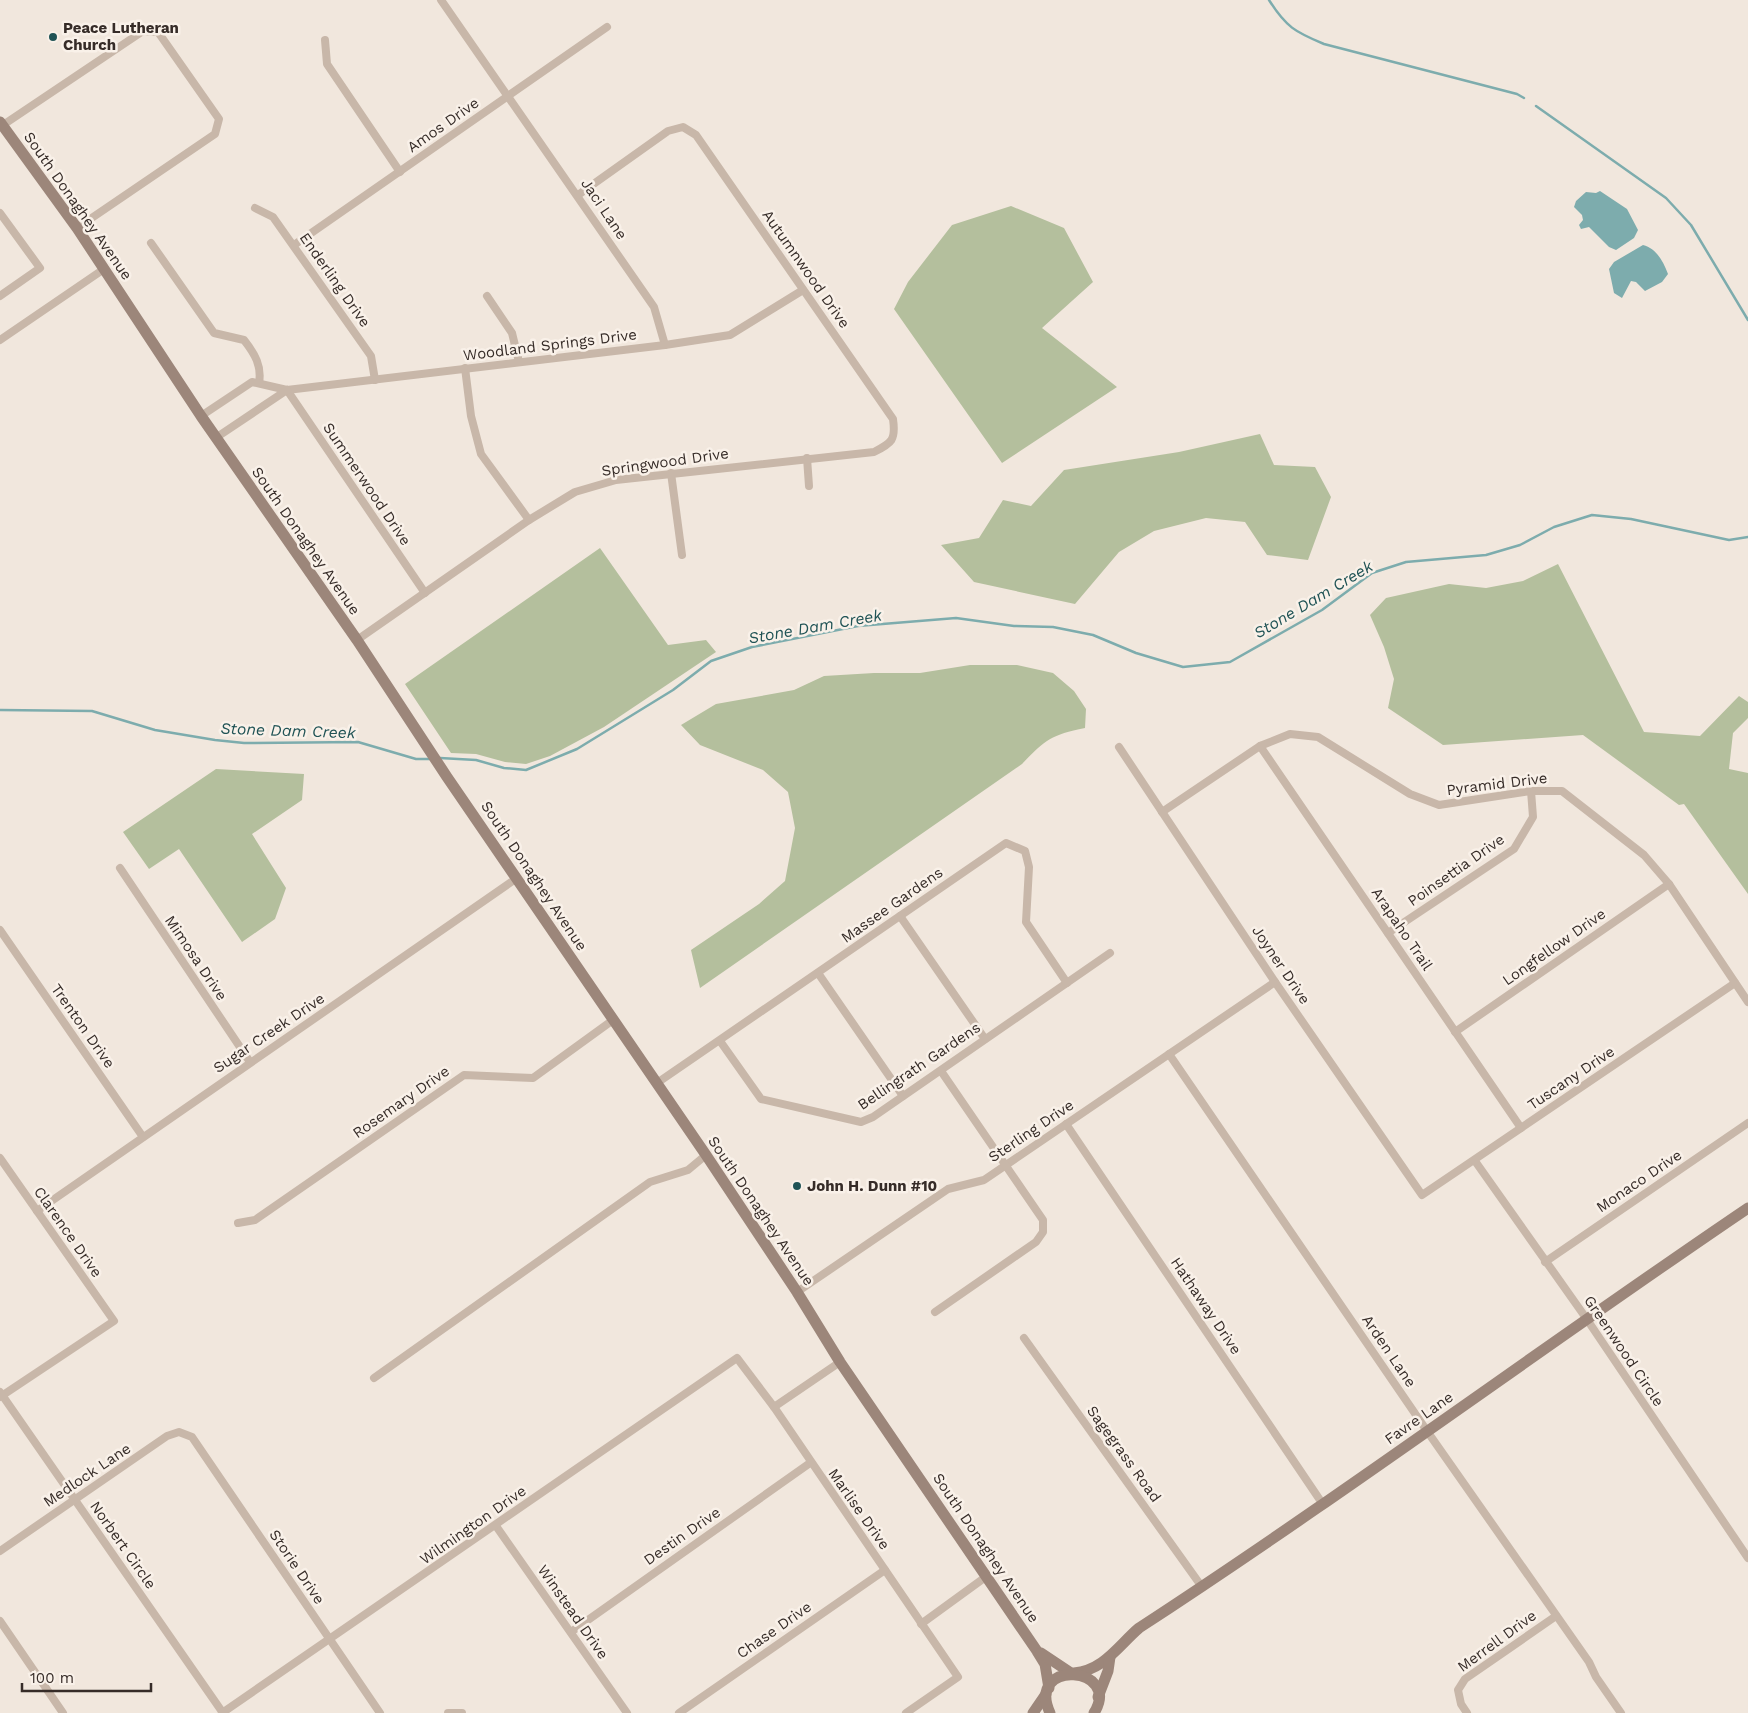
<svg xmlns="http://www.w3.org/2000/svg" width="1748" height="1713" viewBox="0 0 1748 1713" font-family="'Work Sans',sans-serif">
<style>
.green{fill:#b4bf9d}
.water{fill:#7dacad}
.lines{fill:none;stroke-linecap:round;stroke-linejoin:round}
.stream{stroke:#7dacad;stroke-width:2.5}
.street{stroke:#c8b7a9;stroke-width:8}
.secondary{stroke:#9c867a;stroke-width:11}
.poi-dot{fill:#205355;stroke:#f9f1e9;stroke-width:2}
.labels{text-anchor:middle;stroke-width:5;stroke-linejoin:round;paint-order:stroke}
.poi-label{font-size:15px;font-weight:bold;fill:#362c28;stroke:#f9f1e9;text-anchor:start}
.street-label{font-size:15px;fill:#362c28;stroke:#f9f1e9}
.water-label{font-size:16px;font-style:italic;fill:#205355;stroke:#f9f1e9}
</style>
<rect width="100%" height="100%" fill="#f1e7dd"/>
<g class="green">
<polygon points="1011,206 1064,228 1093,282 1042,328 1117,387 1002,463 894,309 908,282 952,225"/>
<polygon points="1260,434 1274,465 1315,467 1331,497 1308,560 1267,555 1245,522 1206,518 1154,531 1119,552 1075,604 974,582 941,545 979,538 1003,500 1031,506 1064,470 1179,452"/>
<polygon points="600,548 668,645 706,640 716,652 604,727 550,756 526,764 505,762 476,754 451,753 405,684"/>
<polygon points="1558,564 1644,732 1700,736 1739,696 1748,702 1748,718 1733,733 1729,769 1748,773 1748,894 1684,804 1679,805 1583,735 1443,745 1388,708 1394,679 1384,647 1370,615 1386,598 1449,584 1486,588 1523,581"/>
<path d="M970,665H1017L1053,673L1074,691L1086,709L1085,728C1051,735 1046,739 1022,764L700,988L691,950L759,904L785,881L795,828L788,792L763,770L700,745L681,725L716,704L794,690L824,676L874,673H920Z"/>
<polygon points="216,769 304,774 302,800 252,834 286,888 275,919 242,942 179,849 149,869 123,832"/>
</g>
<g class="water">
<polygon points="1600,191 1627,209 1638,230 1634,238 1616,250 1609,247 1589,227 1581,229 1579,225 1583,220 1582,215 1574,207 1576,201 1586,192 1596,193"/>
<path d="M1643,245C1657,249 1663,261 1668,274L1662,282L1645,291L1636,282L1631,281L1622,298L1614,293L1609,269L1614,262Z"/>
</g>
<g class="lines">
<g class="stream">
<path d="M1269,0C1286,27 1295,32 1324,44L1517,94L1524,98"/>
<polyline points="1536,106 1666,198 1691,225 1748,320"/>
<polyline points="0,710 92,711 155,730 215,740 244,743 358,742 416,759 430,759"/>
<polyline points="440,758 476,760 504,768 526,770 577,749 673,690 711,661 752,647 858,626 956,618 1014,626 1053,627 1093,635 1136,653 1183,667 1230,662 1322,610 1372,573 1406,562 1486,555 1520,545 1554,527 1592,515 1631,519 1729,540 1748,537"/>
</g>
<g class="street">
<polyline points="441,0 654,307 665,345"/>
<polyline points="325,40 327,64 400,172"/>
<polyline points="3,125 143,31 158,32 219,119 215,134 77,228"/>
<polyline points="255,208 273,217 371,356 375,380"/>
<polyline points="0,213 40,268 0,296"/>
<path d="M151,243L214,333L244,340C255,354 262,366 259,383"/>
<polyline points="294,245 607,27"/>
<polyline points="487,296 512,333 519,362"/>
<polyline points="0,340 104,269"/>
<polyline points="465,368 471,416 481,454 529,520"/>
<polyline points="287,390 425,593"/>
<polyline points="201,416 252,382 287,390 665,345 730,335 803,290"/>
<polyline points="217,437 287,390"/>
<polyline points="807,458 809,486"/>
<polyline points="671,473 682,555"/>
<path d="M357,640L529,520L575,492L616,480L874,452C892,443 896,440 893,419L696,135L683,127L668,131L578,195"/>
<polyline points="1260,746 1521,1128"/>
<polyline points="1119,747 1275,982 1422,1195 1735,983"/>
<polyline points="1162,812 1260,746 1290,734 1318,737 1410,794 1439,805 1531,791 1562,791 1644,855 1669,884 1748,1002"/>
<polyline points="120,868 250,1062"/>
<polyline points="900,916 985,1039"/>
<polyline points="0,930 143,1137"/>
<polyline points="1388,933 1514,849 1533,817 1531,791"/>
<polyline points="818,973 903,1096"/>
<polyline points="1455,1032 1669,884"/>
<polyline points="720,1041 761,1099 861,1122 873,1117 1110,953"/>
<polyline points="1169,1054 1427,1431 1589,1662 1596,1677 1621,1713"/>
<polyline points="657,1083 1006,843 1025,851 1029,867 1026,922 1067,983"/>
<polyline points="1066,1124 1322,1503"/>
<polyline points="0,1158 114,1321 0,1397"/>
<polyline points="1475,1161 1586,1318 1748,1558"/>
<polyline points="37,1211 517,878"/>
<polyline points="238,1223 255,1220 464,1075 533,1078 613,1020"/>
<polyline points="1545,1262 1748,1123"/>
<polyline points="797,1292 948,1189 984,1180 1275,982"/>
<polyline points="935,1312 1036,1242 1043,1232 1043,1220 941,1071"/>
<polyline points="1024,1338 1202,1587"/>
<polyline points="374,1378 650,1182 688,1170 706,1155"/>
<polyline points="0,1392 223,1713"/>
<polyline points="774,1407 840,1362"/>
<polyline points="496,1526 627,1713"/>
<polyline points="0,1551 167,1436 179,1432 192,1437 380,1713"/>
<polyline points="0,1621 63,1713"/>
<polyline points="921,1624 987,1576"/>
<polyline points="571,1632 810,1463"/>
<polyline points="222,1713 737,1358 774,1407 958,1677 906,1713"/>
<polyline points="448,1713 462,1713"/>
<polyline points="679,1713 885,1570"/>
<polyline points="1467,1713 1461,1704 1458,1690 1465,1679 1556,1616"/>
</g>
<g class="secondary">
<polyline points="0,122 77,228 201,416 357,640 447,777 706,1155 797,1292 840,1362 1037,1651 1045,1664 1049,1688"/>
<polyline points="1041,1653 1071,1673"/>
<path d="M1074,1673C1104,1670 1118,1646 1139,1628C1346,1493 1544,1346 1748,1208"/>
<polyline points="1098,1697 1108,1671 1110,1657"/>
<polyline points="1033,1713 1046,1694"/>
<path d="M1050,1713C1025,1658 1123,1666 1094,1713"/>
</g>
</g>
<g class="poi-dot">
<circle cx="53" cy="37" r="5"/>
<circle cx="797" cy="1186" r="5"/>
</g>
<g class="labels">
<g class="poi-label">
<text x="63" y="33">Peace Lutheran<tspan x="63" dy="17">Church</tspan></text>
<text x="807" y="1191">John H. Dunn #10</text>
</g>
<g class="street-label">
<text transform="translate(443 125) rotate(-35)" y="5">Amos Drive</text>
<text transform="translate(78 206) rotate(55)" y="5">South Donaghey Avenue</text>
<text transform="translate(604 209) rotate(56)" y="5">Jaci Lane</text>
<text transform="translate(806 269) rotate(55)" y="5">Autumnwood Drive</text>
<text transform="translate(335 280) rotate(55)" y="5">Enderling Drive</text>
<text transform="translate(550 345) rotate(-7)" y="5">Woodland Springs Drive</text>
<text transform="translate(665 462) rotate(-8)" y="5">Springwood Drive</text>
<text transform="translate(367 484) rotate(56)" y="5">Summerwood Drive</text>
<text transform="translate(306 541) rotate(55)" y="5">South Donaghey Avenue</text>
<text transform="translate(1497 784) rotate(-7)" y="5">Pyramid Drive</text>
<text transform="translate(1456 870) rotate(-35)" y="5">Poinsettia Drive</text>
<text transform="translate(534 876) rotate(56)" y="5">South Donaghey Avenue</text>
<text transform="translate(892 905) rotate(-35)" y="5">Massee Gardens</text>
<text transform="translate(1402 929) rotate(56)" y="5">Arapaho Trail</text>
<text transform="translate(1554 947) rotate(-35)" y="5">Longfellow Drive</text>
<text transform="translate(196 958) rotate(56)" y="5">Mimosa Drive</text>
<text transform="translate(1281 965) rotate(56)" y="5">Joyner Drive</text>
<text transform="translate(83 1026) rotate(55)" y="5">Trenton Drive</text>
<text transform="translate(269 1033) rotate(-34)" y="5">Sugar Creek Drive</text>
<text transform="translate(919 1066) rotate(-34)" y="5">Bellingrath Gardens</text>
<text transform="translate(1571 1078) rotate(-34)" y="5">Tuscany Drive</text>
<text transform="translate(401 1102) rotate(-35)" y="5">Rosemary Drive</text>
<text transform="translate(1031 1131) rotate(-34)" y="5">Sterling Drive</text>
<text transform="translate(1639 1181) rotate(-34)" y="5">Monaco Drive</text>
<text transform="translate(761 1211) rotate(56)" y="5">South Donaghey Avenue</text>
<text transform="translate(68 1232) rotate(55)" y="5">Clarence Drive</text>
<text transform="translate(1206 1306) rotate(56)" y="5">Hathaway Drive</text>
<text transform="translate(1389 1351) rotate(56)" y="5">Arden Lane</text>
<text transform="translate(1624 1351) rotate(56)" y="5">Greenwood Circle</text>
<text transform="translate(1419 1418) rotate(-35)" y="5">Favre Lane</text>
<text transform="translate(1124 1454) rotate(54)" y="5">Sagegrass Road</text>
<text transform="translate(87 1475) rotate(-34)" y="5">Medlock Lane</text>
<text transform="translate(859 1509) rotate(55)" y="5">Marlise Drive</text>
<text transform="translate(473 1525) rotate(-35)" y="5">Wilmington Drive</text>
<text transform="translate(682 1536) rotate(-35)" y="5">Destin Drive</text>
<text transform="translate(123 1545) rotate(55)" y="5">Norbert Circle</text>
<text transform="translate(986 1548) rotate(56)" y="5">South Donaghey Avenue</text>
<text transform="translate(297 1567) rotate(56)" y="5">Storie Drive</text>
<text transform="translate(573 1612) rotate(55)" y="5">Winstead Drive</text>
<text transform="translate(774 1630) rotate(-35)" y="5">Chase Drive</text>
<text transform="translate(1497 1641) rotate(-36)" y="5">Merrell Drive</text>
</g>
<g class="water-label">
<text transform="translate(1313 599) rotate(-31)" y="6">Stone Dam Creek</text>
<text transform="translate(815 626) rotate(-10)" y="6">Stone Dam Creek</text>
<text transform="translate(288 730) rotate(2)" y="6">Stone Dam Creek</text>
</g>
</g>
<path d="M22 1683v8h129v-8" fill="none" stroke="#362c28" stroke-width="2.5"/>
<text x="30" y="1683" font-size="15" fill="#362c28" stroke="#f9f1e9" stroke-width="4" paint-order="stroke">100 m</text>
</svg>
